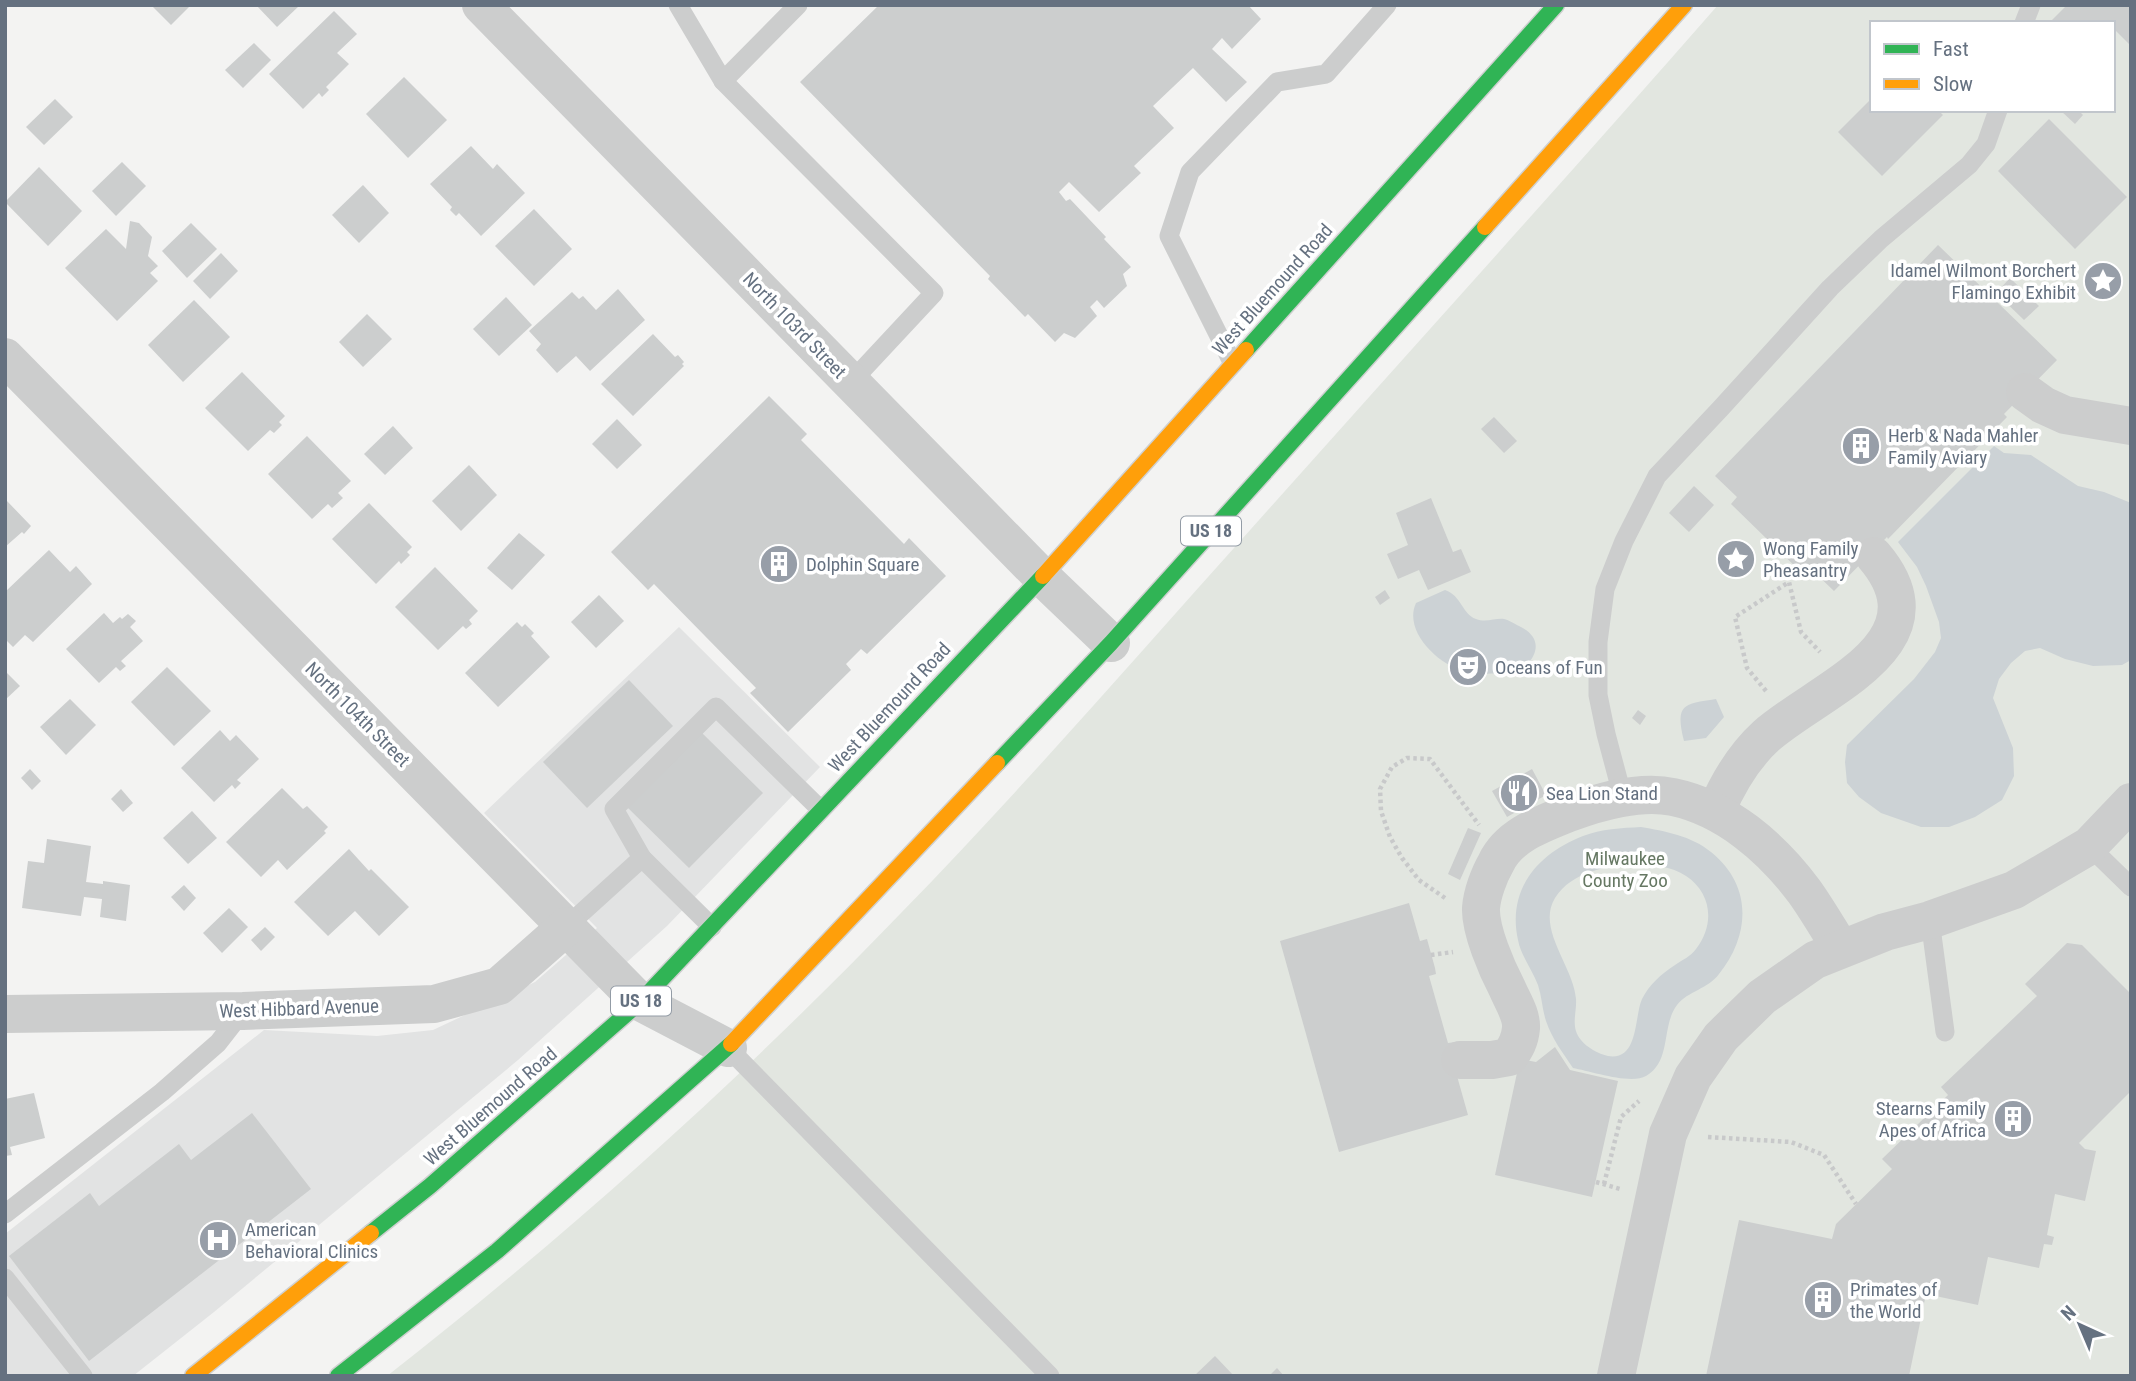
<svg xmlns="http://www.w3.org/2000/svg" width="2136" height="1381" viewBox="0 0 2136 1381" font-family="'Roboto Condensed',sans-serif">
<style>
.built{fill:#e2e3e3}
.green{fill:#e2e6e0;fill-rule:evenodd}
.water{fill:#ccd2d5;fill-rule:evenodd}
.building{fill:#cccece}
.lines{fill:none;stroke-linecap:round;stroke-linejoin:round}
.fast-casing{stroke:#cfd0d0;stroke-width:19}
.slow-casing{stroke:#cfd0d0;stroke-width:19}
.path{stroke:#c8c9ca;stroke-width:4.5;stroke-dasharray:3.5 3.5;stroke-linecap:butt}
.lane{stroke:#cccdcd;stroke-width:19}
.street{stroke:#cccdcd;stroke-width:38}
.fast{stroke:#30b455;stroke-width:16}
.slow{stroke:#ff9f0a;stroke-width:16}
.labels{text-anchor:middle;stroke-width:7;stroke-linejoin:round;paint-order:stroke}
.shield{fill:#fff;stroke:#939ca6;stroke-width:2}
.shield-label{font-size:18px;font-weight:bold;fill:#657180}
.poi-label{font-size:19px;fill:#657180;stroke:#fff;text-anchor:start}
.street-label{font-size:19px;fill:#657180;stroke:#fff}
.park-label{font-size:19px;fill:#667863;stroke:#fff}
</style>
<rect width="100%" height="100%" fill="#f3f3f2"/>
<polygon class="built" points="679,627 820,767 667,926 518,1060 214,1312 133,1376 5,1376 5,1234 264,1030 377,1036 433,1030 535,982 597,928 484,813"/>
<path class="green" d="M1718,5H2131V1376H387C569,1234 741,1079 901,913C1022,789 1135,658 1251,529C1407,354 1564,181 1718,5ZM1872,23H2113V110H1872Z"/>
<g class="water">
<polygon points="1994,446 2004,453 2031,455 2078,486 2104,492 2131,503 2131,660 2122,665 2093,666 2065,659 2040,648 2025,651 2011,663 1999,679 1993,698 2013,748 2014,776 2002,800 1975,817 1949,827 1921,827 1881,813 1859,797 1847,783 1845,762 1847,745 1914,679 1935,652 1941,638 1939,622 1926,586 1917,567 1898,542"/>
<path d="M1445,590C1462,596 1462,614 1476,619C1486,623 1495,618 1504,619C1509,620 1515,624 1519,626C1538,635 1541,649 1527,665C1510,674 1483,676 1463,671C1438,664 1403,631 1416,603Z"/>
<path d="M1716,699L1724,717L1706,738L1684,741C1675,704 1683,704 1716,699Z"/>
<path d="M1641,827C1664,831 1692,836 1711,852C1752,885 1751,934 1719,974C1708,989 1688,991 1677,1005C1661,1026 1672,1061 1646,1076C1631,1085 1590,1071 1573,1068C1563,1053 1552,1039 1546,1021C1542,1009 1542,997 1538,985C1532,969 1521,956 1518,940C1507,890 1537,854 1583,836C1601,829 1622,828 1641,827ZM1635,862C1651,865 1672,866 1686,876C1712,893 1715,925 1696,949C1690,957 1682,960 1675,965C1661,974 1649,985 1642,999C1634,1017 1639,1061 1608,1056C1599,1054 1586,1047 1581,1040C1570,1027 1577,1013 1576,999C1574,967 1536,929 1555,898C1572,871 1607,867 1635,862Z"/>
</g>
<g class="building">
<polygon points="151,5 191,5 171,25"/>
<polygon points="256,5 300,5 277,27"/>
<polygon points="879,5 1248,5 1261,19 1232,49 1222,38 1212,49 1247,82 1226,102 1193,68 1153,106 1174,128 1134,166 1141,173 1099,212 1069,182 1059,192 1066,201 1070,199 1106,237 1104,239 1131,267 1123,274 1127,286 1104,308 1097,300 1090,307 1097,316 1075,338 1064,333 1055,342 1028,314 1025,317 988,279 990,276 800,82"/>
<polygon points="2067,5 2131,5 2131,46 2113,28 2113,23 2108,23 2106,21 2104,23 2049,23"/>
<polygon points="334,11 357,34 337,53 349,64 326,87 329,90 322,97 319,93 303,109 269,74"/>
<polygon points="254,43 271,60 243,88 225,70"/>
<polygon points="404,77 447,120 408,158 366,114"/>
<polygon points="1872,98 1872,110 1938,110 1943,115 1882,176 1838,132"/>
<polygon points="55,99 73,117 44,145 26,127"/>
<polygon points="2060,110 2078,110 2083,115 2075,124"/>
<polygon points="2049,119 2127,197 2075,249 1998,171"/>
<polygon points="471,146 493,169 497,164 525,193 481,236 459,213 456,216 450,210 452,207 430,184"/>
<polygon points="122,162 146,186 116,216 92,191"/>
<polygon points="39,167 82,211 48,246 5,202"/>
<polygon points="363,185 389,213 359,243 332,215"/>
<polygon points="534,209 572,249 534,286 495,246"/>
<polygon points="130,221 139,223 152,237 148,256 158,266 150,273 158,281 117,321 65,268 106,229 126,249"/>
<polygon points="191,223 217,249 187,278 162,251"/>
<polygon points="1938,245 2057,360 2004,414 2007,417 1888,539 1887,537 1834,591 1811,569 1805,576 1731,504 1737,497 1715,476"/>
<polygon points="221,253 238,271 210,299 193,281"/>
<polygon points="2010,278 2039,306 2024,320 1996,293"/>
<polygon points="618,289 645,320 590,371 576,356 557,373 536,350 541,344 529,331 572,292 579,299 583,296 596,310"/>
<polygon points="506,297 532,325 499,356 473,329"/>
<polygon points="194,300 230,337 183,382 148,345"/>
<polygon points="367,314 392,339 363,367 339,342"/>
<polygon points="653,334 675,357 678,355 684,362 682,364 684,366 633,416 601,384"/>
<polygon points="242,372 285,416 279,422 282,425 274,433 270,430 248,451 205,408"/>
<polygon points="769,396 807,434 801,440 904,544 909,538 946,576 867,654 861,649 846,664 851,670 788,732 750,693 756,688 654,584 648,590 611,552"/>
<polygon points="1494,417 1517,441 1504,453 1481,429"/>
<polygon points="617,419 642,445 617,469 592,444"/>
<polygon points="393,426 413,448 385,475 364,454"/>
<polygon points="307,436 351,481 338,493 343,498 332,508 328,504 312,519 268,474"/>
<polygon points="469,465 497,495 461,531 432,501"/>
<polygon points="1694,486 1714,505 1689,532 1669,513"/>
<polygon points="1431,498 1453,552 1461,549 1471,572 1428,590 1419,570 1398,579 1387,554 1408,545 1396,513"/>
<polygon points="7,501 31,526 24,534 22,532 5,547 5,503"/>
<polygon points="369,503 412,547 407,552 410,555 401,564 399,561 376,584 332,539"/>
<polygon points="519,533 545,555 512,590 487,568"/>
<polygon points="49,550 70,572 76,566 92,584 33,642 25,635 13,647 5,639 5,592"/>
<polygon points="435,567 478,611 469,620 472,624 466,629 463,626 438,650 395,607"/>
<polygon points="1385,590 1390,598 1380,605 1375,597"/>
<polygon points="599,595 624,621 596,648 571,622"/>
<polygon points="104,613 113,623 120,617 122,619 128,614 136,621 130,627 143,641 121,661 126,666 120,671 116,667 99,683 66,649"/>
<polygon points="517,622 522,627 525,624 534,633 531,636 550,657 498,707 465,673"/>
<polygon points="167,667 211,711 174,746 131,702"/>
<polygon points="5,671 20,686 5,700"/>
<polygon points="629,680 673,726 587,808 543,762"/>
<polygon points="70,699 96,725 66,755 40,727"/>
<polygon points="1638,710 1646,716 1640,725 1632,718"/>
<polygon points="220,730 230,741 236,735 259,759 237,780 241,783 235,789 232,785 214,802 181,768"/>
<polygon points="702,733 763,793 689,868 627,807"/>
<polygon points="30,769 41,781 32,790 21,778"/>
<polygon points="1532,769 1546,795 1507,817 1492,791"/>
<polygon points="282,788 303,809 307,806 328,827 324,831 326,833 287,870 278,860 261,877 226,842"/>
<polygon points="121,789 133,803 123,812 111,799"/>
<polygon points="192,811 217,838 188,864 163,838"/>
<polygon points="1468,828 1481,833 1460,880 1448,874"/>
<polygon points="47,839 91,846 86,882 103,884 103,881 130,885 126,921 100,917 102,899 84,897 81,916 22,908 28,861 44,863"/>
<polygon points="349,849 369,871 371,869 409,907 379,936 355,911 328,936 294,902"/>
<polygon points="184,885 196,898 184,911 171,897"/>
<polygon points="1409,903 1420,941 1427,939 1435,968 1436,974 1429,976 1448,1043 1455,1042 1464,1075 1457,1076 1468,1115 1339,1152 1280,941"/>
<polygon points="229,908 248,927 222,953 203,933"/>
<polygon points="265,927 275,937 261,951 251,940"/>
<polygon points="2067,943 2082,945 2131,994 2131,1091 2079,1143 2085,1149 2096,1151 2085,1201 2055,1194 2047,1235 2054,1237 2052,1245 2044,1244 2039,1268 1988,1257 1978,1305 1926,1294 1909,1376 1706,1376 1739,1220 1832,1239 1836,1224 1892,1169 1882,1159 1948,1095 1941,1087 2037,996 2025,984"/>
<polygon points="1555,1047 1570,1070 1618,1081 1592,1197 1495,1175 1520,1059 1536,1062"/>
<polygon points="34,1093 45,1138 10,1147 12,1155 5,1156 5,1099"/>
<polygon points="252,1113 311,1189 89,1361 9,1256 90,1193 99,1206 179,1144 191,1160"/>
<polygon points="1215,1356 1234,1376 1194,1376"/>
<polygon points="1277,1368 1284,1376 1269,1376"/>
</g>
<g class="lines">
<g class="fast-casing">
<g id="fast">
<polyline points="1246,350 1556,5"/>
<polyline points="997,763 1111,643 1485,227"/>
<polyline points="371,1233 430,1186 640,1002 1043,576"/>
<polyline points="338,1376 497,1251 731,1044"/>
</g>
</g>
<g class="slow-casing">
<g id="slow">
<polyline points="1485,227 1684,5"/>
<polyline points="1043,576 1246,350"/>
<polyline points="731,1044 997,763"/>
<polyline points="193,1376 371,1233"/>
</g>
</g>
<g class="path">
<polyline points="1766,691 1747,668 1735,617 1789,582 1801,632 1820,652"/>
<polyline points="1445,898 1419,880 1402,858 1390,837 1381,811 1380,789 1392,767 1407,758 1430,759 1479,825"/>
<polyline points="1431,955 1453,952"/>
<polyline points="1708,1137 1791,1142 1824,1155 1856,1204"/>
<polyline points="1596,1182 1620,1189"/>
<polyline points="1604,1184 1621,1117 1639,1101"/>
</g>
<g class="lane">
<polyline points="678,5 723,81 934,293 851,382"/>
<polyline points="2024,23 2031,5"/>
<polyline points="723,81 798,5"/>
<polyline points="1233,364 1169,236 1190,172 1277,82 1326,74 1387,5"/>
<polyline points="1623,798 1606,734 1598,695 1598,642 1605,589 1624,541 1657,476 1721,408 1830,288 1881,239 1969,165 1986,144 1998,110"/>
<polyline points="2089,846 2131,887"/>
<polyline points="642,858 614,809 716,707 821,810"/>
<polyline points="1930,920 1945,1032"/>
<polyline points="567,926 642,858 712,927"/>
<polyline points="728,1048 1050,1376"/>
<polyline points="5,1214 162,1092 218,1043 243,1011"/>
<polyline points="5,1278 83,1376"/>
</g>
<g class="street">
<polyline points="481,5 1042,577 1111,643"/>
<polyline points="5,357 640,1002 728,1048"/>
<polyline points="2025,392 2043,405 2065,415 2131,426"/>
<path d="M1716,811C1728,783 1743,757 1766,736C1819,689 1949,644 1874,556"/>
<polyline points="5,1014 243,1011 434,1004 499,986 567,926"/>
<path d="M1460,1060H1492L1509,1057C1516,1047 1520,1040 1521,1028C1522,1015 1512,1000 1507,988C1497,969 1480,930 1481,908C1482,894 1489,875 1496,863C1509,835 1542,824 1569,813C1598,802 1641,790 1673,797C1726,808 1772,848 1804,891C1817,909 1829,930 1841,949"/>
<polyline points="1616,1376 1668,1134 1693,1077 1721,1037 1762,997 1815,960 1885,932 1930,920 2014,890 2089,846 2131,802"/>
</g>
<use href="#fast" class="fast"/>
<use href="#slow" class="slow"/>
</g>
<defs>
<g id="sight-disc" transform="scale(2.0125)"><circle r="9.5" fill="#979ea8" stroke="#fff"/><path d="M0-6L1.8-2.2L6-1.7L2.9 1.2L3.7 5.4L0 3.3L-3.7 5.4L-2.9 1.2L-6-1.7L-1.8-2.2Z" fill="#fff"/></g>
<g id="building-disc" transform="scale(2.0125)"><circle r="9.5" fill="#979ea8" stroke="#fff"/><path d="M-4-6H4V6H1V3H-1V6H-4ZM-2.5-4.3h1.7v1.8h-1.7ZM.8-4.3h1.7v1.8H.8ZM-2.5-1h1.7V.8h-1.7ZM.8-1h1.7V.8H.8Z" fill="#fff"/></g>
<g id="theatre-disc" transform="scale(2.0125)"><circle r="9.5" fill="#979ea8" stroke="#fff"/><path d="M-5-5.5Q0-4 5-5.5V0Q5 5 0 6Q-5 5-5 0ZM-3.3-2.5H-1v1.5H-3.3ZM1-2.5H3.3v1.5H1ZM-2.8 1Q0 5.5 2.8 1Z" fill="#fff"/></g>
<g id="restaurant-disc" transform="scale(2.0125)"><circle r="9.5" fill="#979ea8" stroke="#fff"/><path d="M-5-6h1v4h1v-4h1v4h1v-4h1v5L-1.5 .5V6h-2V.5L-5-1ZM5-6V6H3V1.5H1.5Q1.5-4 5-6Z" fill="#fff"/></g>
<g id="hospital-disc" transform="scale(2.0125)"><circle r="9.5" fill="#979ea8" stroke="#fff"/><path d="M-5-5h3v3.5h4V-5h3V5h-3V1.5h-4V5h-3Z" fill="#fff"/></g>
</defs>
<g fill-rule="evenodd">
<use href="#sight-disc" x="2103" y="281"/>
<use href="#building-disc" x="1861" y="446"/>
<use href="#sight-disc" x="1736" y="559"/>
<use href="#building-disc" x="779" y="564"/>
<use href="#theatre-disc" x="1468" y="667"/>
<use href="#restaurant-disc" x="1519" y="793"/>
<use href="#building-disc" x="2013" y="1119"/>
<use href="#hospital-disc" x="218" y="1240"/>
<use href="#building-disc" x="1823" y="1300"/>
</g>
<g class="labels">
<g class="shield">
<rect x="1181" y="516.5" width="60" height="29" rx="5"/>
<rect x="611" y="986.5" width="60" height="29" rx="5"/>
</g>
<g class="shield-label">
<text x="1211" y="537">US 18</text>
<text x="641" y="1007">US 18</text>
</g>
<g class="poi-label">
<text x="2076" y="277" text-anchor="end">Idamel Wilmont Borchert<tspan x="2076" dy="22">Flamingo Exhibit</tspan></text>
<text x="1888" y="442">Herb &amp; Nada Mahler<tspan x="1888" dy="22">Family Aviary</tspan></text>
<text x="1763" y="555">Wong Family<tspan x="1763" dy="22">Pheasantry</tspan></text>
<text x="806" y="571">Dolphin Square</text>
<text x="1495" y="674">Oceans of Fun</text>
<text x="1546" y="800">Sea Lion Stand</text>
<text x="1986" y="1115" text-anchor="end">Stearns Family<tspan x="1986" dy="22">Apes of Africa</tspan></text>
<text x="245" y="1236">American<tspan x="245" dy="22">Behavioral Clinics</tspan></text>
<text x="1850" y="1296">Primates of<tspan x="1850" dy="22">the World</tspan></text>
</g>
<g class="street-label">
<text transform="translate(1272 289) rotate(-48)" y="7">West Bluemound Road</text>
<text transform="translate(795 325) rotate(46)" y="7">North 103rd Street</text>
<text transform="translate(889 707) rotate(-47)" y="7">West Bluemound Road</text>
<text transform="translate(358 714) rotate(45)" y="7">North 104th Street</text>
<text transform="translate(299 1008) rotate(-2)" y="7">West Hibbard Avenue</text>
<text transform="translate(490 1106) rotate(-41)" y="7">West Bluemound Road</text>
</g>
<g class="park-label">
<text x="1625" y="865">Milwaukee<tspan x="1625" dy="22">County Zoo</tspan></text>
</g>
</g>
<rect width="2136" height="1381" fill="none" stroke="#657180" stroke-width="14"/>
<rect x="1870" y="21" width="245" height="91" fill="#ffffff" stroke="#c1c6cc" stroke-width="2"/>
<rect x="1884" y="44" width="35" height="10" fill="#30b455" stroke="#c1c6cc" stroke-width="2"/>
<text x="1933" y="56" font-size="21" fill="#657180">Fast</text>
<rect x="1884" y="79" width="35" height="10" fill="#ff9f0a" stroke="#c1c6cc" stroke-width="2"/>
<text x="1933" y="91" font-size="21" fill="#657180">Slow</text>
<g transform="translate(2080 1325) rotate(316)" stroke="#ffffff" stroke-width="5" paint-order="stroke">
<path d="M0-5L12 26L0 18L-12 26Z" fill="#657180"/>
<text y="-10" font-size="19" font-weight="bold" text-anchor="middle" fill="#657180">N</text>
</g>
</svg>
